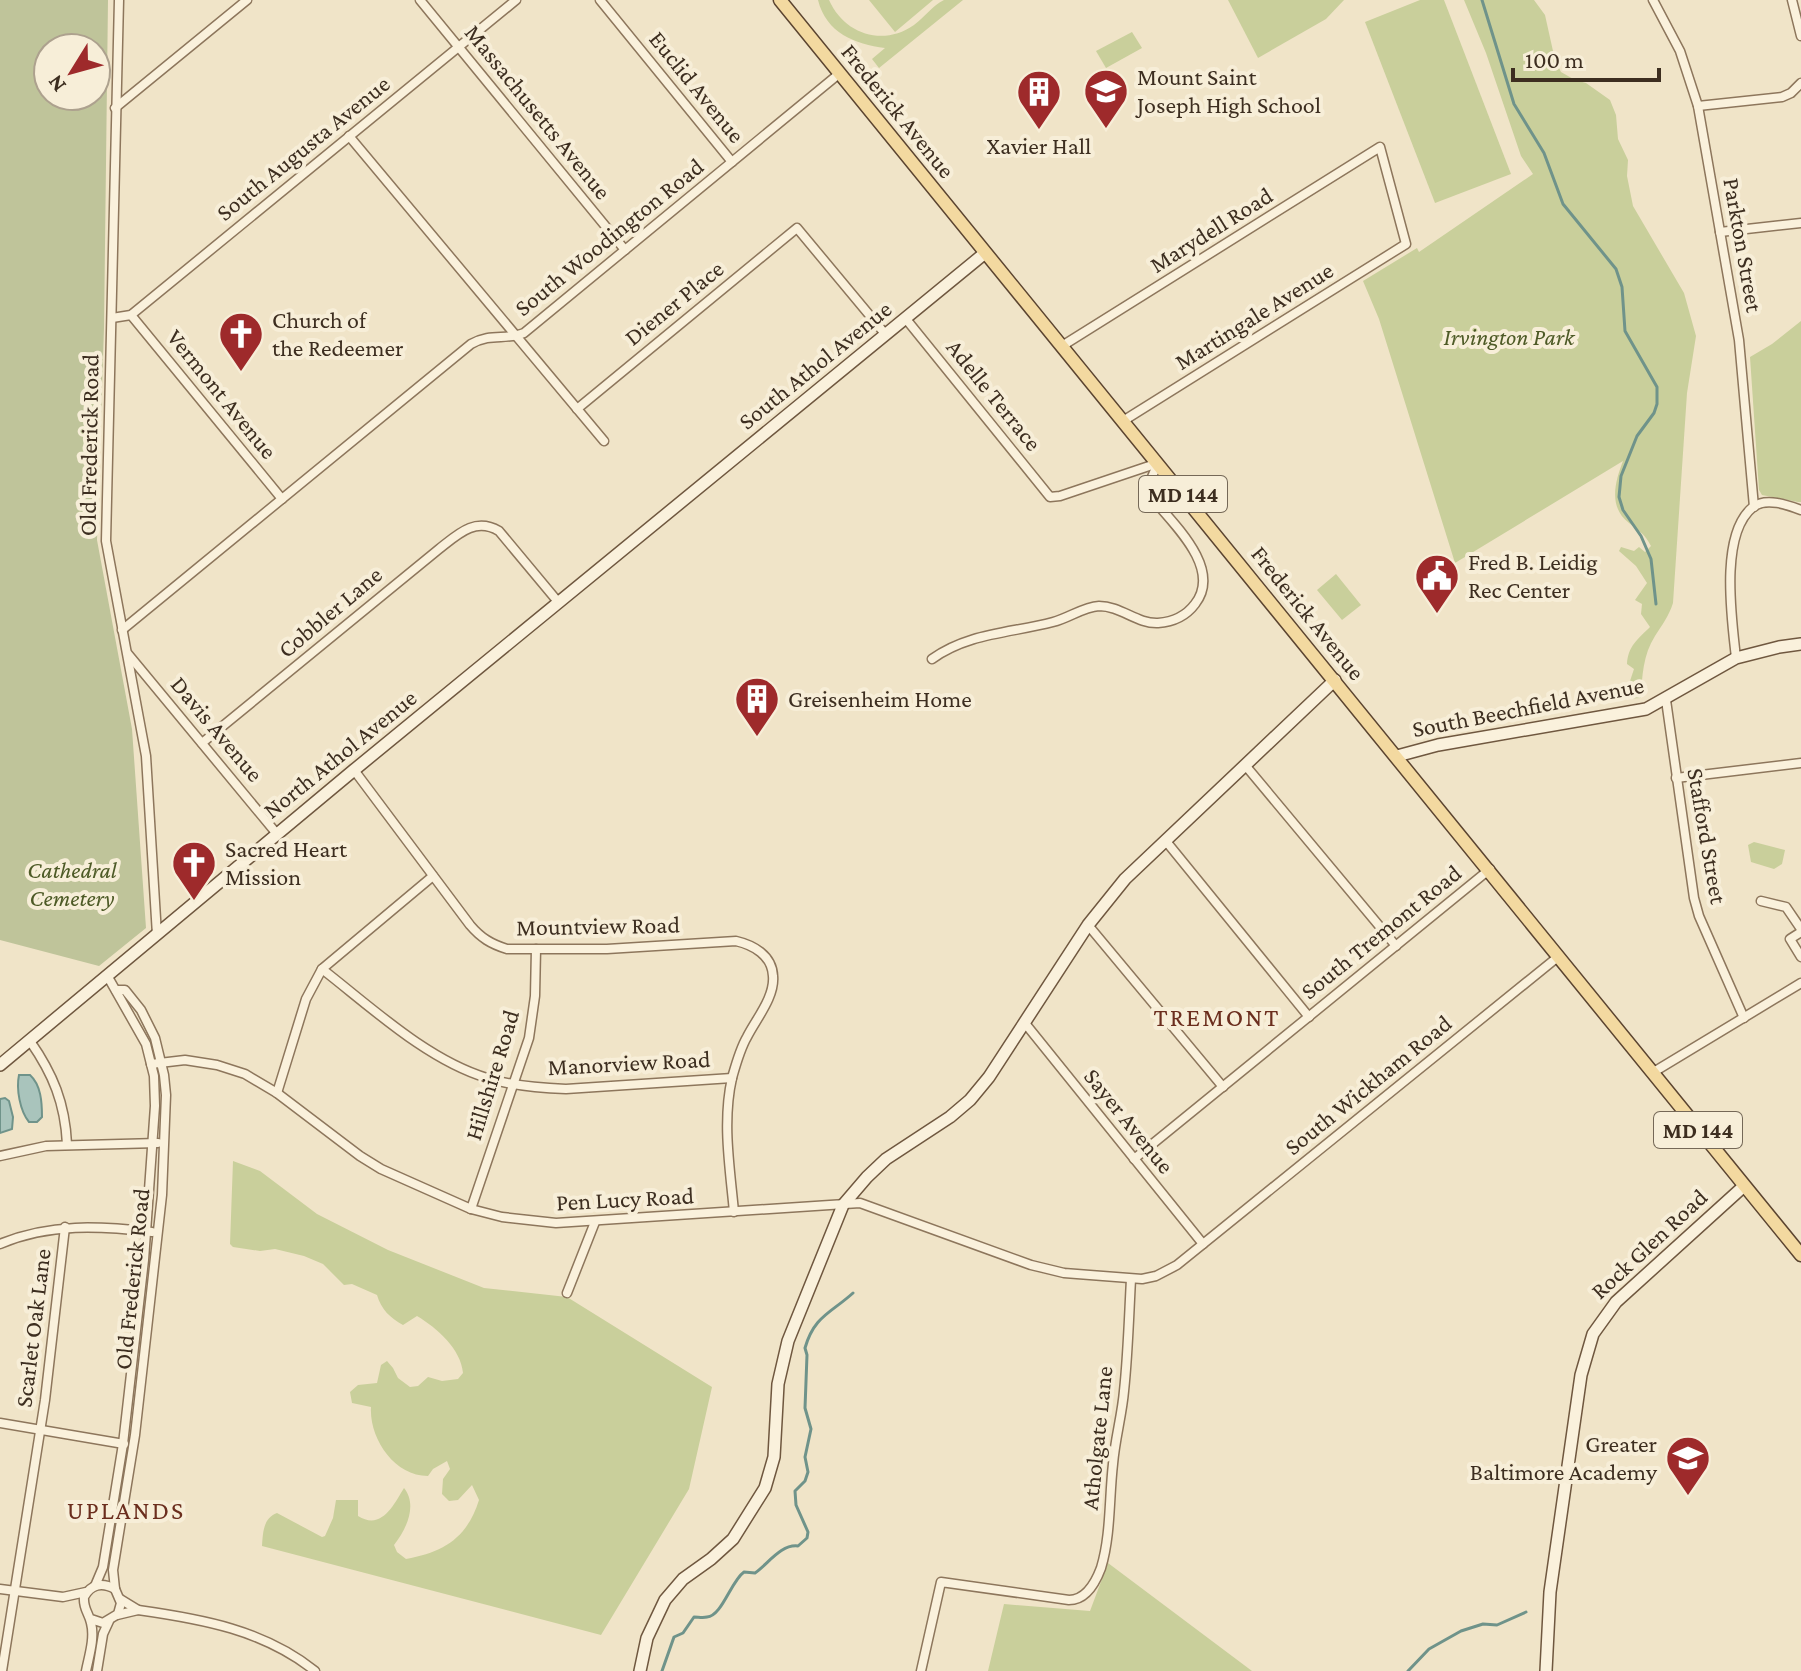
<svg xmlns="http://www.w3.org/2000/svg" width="1801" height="1671" viewBox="0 0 1801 1671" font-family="'Crimson Pro',serif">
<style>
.green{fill:#c9cf9b}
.cemetery{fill:#bfc49a;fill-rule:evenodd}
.water{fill:#a9c4bc;stroke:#6f938a;stroke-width:2}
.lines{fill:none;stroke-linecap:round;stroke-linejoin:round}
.stream{stroke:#6f938a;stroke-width:3}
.street-casing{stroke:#8d765c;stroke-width:11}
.secondary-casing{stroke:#6f573f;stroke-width:14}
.primary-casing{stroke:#5b4430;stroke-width:15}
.street{stroke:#faf1dc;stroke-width:8}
.secondary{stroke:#faf1dc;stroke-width:11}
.primary{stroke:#f3d9a0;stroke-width:12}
.labels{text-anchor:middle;stroke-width:8;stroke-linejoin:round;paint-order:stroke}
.shield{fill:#f7eed8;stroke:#756857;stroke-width:2}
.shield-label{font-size:22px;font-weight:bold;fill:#3d2e20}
.poi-label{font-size:24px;fill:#3d2e20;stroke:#f7eed8;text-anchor:start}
.street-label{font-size:24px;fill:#3d2e20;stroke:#f7eed8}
.park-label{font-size:24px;font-style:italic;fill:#4d5a26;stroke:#f7eed8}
.neighbourhood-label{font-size:26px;letter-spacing:2px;fill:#6b2e1e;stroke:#f7eed8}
</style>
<rect width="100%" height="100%" fill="#f0e4c8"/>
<g class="green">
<path d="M818,0H829C844,34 883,47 914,25C924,18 933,5 944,0C949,0 958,0 963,0L879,68L872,59L885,48C855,44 826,33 818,0Z"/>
<polygon points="869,0 933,0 895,32"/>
<polygon points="1228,0 1344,0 1326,19 1258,58"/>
<polygon points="1420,0 1444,0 1511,174 1435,203 1365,22"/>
<path d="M1464,0H1534L1545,15L1555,60L1561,72L1575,80L1586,83L1610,100L1616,115L1618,139L1628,160L1627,176L1633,206L1684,293L1696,336L1687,393L1673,603C1669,616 1662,625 1655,636C1643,655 1642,676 1641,698L1624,699L1634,669L1627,664C1628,646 1638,639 1650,627L1641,614L1642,604L1635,600L1647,583L1636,566L1619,551L1621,547L1634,551L1639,547L1645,552L1651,546C1645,534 1639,531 1629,523C1608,507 1615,482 1623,461L1455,563L1379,319L1363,281L1417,248L1419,252L1533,174L1521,156L1486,53Z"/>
<polygon points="1132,32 1142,48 1106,68 1096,51"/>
<polygon points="1801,321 1801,502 1798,502 1762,495 1759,490 1750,357 1772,344"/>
<polygon points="1336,574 1361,605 1342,620 1317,590"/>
<polygon points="1754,842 1785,850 1782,864 1774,869 1751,862 1748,845"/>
<path d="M233,1161L260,1171L317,1214L388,1250L484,1288L567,1297L712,1387L689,1489L601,1635L262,1546C263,1533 263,1518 277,1513L322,1537L325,1536L333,1518L336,1500H358V1516C382,1531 394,1504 404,1488C418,1505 406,1530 394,1545L397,1552L406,1559C444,1552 467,1538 479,1500L472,1485L458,1500L449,1501L442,1494L443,1479L450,1469L447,1461L433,1469L428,1476C394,1476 369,1438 371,1407L352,1403L350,1392L358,1385L377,1383L381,1365L387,1361L393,1368L398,1378L410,1387L418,1386L428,1377L442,1381L458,1379L463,1373C461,1349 437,1328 417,1316L403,1325C390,1318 381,1309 377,1295L352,1284L344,1285L323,1264L304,1256L275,1249L260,1251L233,1247L230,1244Z"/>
<polygon points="1108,1563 1252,1671 988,1671 1004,1604 1090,1611"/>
</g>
<path class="cemetery" d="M0,0H108L104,328L97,540L132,729L146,928L99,966L0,940ZM48,48H96V96H48Z"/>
<g class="water">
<path d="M19,1075H30C41,1085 42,1102 42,1117L37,1122H29C20,1111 16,1089 19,1075Z"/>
<polygon points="5,1098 9,1101 13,1117 12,1129 0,1133 0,1099"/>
</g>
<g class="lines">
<g class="stream">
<polyline points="1482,0 1514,104 1544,153 1563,204 1616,269 1622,287 1625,331 1657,387 1657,404 1654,413 1637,436 1621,476 1619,497 1623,510 1641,536 1651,559 1656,604"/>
<path d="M662,1671L674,1637L683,1633L694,1617C698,1617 703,1618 707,1617C722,1616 731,1581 744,1572L755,1573C768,1564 781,1544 798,1546L807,1538L808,1532L796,1505L795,1491L805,1481L808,1472L805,1457L811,1429L805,1408L807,1355L805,1348C814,1316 831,1313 853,1293"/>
<polyline points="1408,1671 1429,1649 1461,1631 1483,1624 1497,1625 1526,1612"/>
</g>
<g class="street-casing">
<g id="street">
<polyline points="119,0 106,541 146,756 157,935"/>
<polyline points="420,0 625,250"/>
<polyline points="600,0 732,162"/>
<polyline points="1653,0 1680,51 1698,106 1739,340 1754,507"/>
<polyline points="1792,0 1801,36"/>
<polyline points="1698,106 1782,97 1791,93 1801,83"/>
<polyline points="115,108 247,0"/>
<polyline points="349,136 604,441"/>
<polyline points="1720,232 1801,223"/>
<polyline points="131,315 282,499"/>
<polyline points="112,318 131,315 516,0"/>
<polyline points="906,319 1050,497 1060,496 1158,463"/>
<polyline points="1062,346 1380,147 1406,244 1123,421"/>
<polyline points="577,409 797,228 886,335"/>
<path d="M122,630L471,344C492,332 505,341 524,333L840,73"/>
<polyline points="128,654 277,834"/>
<path d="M1736,658C1732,620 1719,534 1753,507C1766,497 1788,505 1801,510"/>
<path d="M932,659C968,633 1011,633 1053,622C1069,618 1083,607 1099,606C1121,606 1137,624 1158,623C1172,622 1186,616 1195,604C1224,567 1169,520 1146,491L1158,463"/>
<polyline points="1666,700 1694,898 1699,916 1744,1018"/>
<path d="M202,743L439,549C458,534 475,517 499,531L559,603"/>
<polyline points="1245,765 1396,946"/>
<path d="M354,770L470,925C481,938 491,944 507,949H607L736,941C753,945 772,955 773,976C775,997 756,1019 747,1037C740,1049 736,1064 732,1078C722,1122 730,1168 734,1212"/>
<polyline points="1676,778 1801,763"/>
<polyline points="1165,840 1309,1017"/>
<polyline points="1761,901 1786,907 1801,929"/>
<polyline points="1088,925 1223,1087"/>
<polyline points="1801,932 1790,939 1801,957"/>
<path d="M322,969C371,1007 427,1060 487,1078C512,1086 539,1088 566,1089L732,1078"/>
<polyline points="1024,1022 1203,1244"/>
<path d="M30,1041C53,1074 65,1103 67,1144"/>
<polyline points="151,1064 185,1060 217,1065 245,1074 277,1093 360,1156 381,1169 471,1209 502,1217 556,1223 860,1203 1031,1265 1064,1273 1142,1279 1156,1276 1177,1265 1559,956"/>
<polyline points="1652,1073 1801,983"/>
<polyline points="277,1093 306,999 322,969 433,876"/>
<polyline points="0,1156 46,1146 158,1143"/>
<polyline points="1134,1159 1490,869"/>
<polyline points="471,1209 529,1038 535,996 536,949"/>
<path d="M0,1244C50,1223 100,1226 152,1232"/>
<polyline points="567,1293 595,1222"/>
<polyline points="0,1423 124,1444"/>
<polyline points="95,1586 103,1567 123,1444 144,1260 155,1106 154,1076 146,1044 108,977"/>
<polyline points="0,1589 63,1597 86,1592"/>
<polyline points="115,1589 113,1570 135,1435 147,1329 162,1195 166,1095 164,1075 155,1038 141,1010 125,990 116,990"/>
<path d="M138,1610C202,1619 264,1630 315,1671"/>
<polyline points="117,1615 138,1610 120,1599"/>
<polyline points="2,1671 45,1400 65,1227"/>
<path d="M86,1671C89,1656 95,1638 91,1623C89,1613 83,1609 84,1597C91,1584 102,1582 115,1589L121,1603L118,1614L103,1623L91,1619"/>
<polyline points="97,1671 103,1634 109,1621"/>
<path d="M921,1671L941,1582L1069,1600C1086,1600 1095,1584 1101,1568C1111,1535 1109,1498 1113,1464C1115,1439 1122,1415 1124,1391C1128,1354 1129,1316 1131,1279"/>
</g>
</g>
<g class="secondary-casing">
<g id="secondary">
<polyline points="1397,756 1438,745 1646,709 1736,658 1779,647 1801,644"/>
<polyline points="0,1065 354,770 985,253"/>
<polyline points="640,1671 647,1638 665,1600 683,1579 711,1559 733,1539 765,1488 774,1457 778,1384 788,1341 843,1205 867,1177 886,1159 950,1117 970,1100 989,1077 1088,925 1125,879 1335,680"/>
<polyline points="1546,1671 1550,1592 1581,1375 1593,1334 1616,1302 1744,1186"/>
</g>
</g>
<g class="primary-casing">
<polyline id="primary" points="780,0 1801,1255"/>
</g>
<use href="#street" class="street"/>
<use href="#secondary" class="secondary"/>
<use href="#primary" class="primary"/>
</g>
<defs>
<g id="school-pin" transform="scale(2.3)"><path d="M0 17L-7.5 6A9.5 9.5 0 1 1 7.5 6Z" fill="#9e2a2b" stroke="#f7eed8"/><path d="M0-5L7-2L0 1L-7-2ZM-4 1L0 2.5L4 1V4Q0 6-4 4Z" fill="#fff"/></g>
<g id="building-pin" transform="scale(2.3)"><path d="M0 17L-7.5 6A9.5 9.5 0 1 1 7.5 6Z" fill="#9e2a2b" stroke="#f7eed8"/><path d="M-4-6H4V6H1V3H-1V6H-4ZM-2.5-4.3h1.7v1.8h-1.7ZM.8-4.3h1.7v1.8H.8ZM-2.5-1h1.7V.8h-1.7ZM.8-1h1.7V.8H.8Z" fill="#fff"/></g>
<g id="church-pin" transform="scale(2.3)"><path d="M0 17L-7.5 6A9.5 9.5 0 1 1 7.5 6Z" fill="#9e2a2b" stroke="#f7eed8"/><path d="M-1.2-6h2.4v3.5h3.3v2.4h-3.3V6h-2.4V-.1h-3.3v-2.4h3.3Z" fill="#fff"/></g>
<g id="civic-pin" transform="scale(2.3)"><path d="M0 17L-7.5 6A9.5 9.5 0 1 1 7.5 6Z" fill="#9e2a2b" stroke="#f7eed8"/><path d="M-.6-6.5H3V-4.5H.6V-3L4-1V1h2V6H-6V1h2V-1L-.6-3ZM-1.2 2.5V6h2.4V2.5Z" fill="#fff"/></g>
</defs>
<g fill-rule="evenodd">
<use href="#school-pin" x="1106" y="91"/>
<use href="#building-pin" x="1039" y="92"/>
<use href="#church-pin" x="241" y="334"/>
<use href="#civic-pin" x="1437" y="576"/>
<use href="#building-pin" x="757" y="699"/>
<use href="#church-pin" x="194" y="863"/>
<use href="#school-pin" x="1688" y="1458"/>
</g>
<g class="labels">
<g class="shield">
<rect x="1139" y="476" width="88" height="36" rx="6"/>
<rect x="1654" y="1112" width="88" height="36" rx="6"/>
</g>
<g class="shield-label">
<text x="1183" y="502">MD 144</text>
<text x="1698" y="1138">MD 144</text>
</g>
<g class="poi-label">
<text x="1137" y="85">Mount Saint<tspan x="1137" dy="28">Joseph High School</tspan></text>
<text x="1039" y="154" text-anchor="middle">Xavier Hall</text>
<text x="272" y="328">Church of<tspan x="272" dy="28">the Redeemer</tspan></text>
<text x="1468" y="570">Fred B. Leidig<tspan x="1468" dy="28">Rec Center</tspan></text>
<text x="788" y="707">Greisenheim Home</text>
<text x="225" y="857">Sacred Heart<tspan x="225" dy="28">Mission</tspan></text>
<text x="1657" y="1452" text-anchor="end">Greater<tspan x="1657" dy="28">Baltimore Academy</tspan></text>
</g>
<g class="street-label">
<text transform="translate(697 87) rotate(51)" y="8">Euclid Avenue</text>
<text transform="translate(898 111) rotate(51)" y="8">Frederick Avenue</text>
<text transform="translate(538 112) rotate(51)" y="8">Massachusetts Avenue</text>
<text transform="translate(303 148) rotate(-39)" y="8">South Augusta Avenue</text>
<text transform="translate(1211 230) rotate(-32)" y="8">Marydell Road</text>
<text transform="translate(609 237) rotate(-39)" y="8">South Woodington Road</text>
<text transform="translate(1743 245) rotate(80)" y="8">Parkton Street</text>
<text transform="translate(674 303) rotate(-39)" y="8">Diener Place</text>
<text transform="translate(1254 316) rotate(-32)" y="8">Martingale Avenue</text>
<text transform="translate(815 365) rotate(-39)" y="8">South Athol Avenue</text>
<text transform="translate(222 394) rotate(51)" y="8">Vermont Avenue</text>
<text transform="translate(994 395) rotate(51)" y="8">Adelle Terrace</text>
<text transform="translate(89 445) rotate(-89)" y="8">Old Frederick Road</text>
<text transform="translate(330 612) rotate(-40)" y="8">Cobbler Lane</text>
<text transform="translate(1308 613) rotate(51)" y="8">Frederick Avenue</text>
<text transform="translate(1528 707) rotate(-11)" y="8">South Beechfield Avenue</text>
<text transform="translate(217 729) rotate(50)" y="8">Davis Avenue</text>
<text transform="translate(340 754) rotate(-39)" y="8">North Athol Avenue</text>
<text transform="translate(1707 836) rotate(80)" y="8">Stafford Street</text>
<text transform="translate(598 926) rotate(-1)" y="8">Mountview Road</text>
<text transform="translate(1381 932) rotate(-39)" y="8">South Tremont Road</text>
<text transform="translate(629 1063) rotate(-3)" y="8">Manorview Road</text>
<text transform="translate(492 1075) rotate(-73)" y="8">Hillshire Road</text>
<text transform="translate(1368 1085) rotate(-39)" y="8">South Wickham Road</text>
<text transform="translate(1129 1121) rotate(51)" y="8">Sayer Avenue</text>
<text transform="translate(625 1199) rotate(-3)" y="8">Pen Lucy Road</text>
<text transform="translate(1649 1244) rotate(-43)" y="8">Rock Glen Road</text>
<text transform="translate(132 1279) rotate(-84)" y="8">Old Frederick Road</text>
<text transform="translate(33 1328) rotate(-83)" y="8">Scarlet Oak Lane</text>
<text transform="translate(1097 1438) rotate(-84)" y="8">Atholgate Lane</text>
</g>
<g class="park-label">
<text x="1509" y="345">Irvington Park</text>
<text x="72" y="878">Cathedral<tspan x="72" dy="28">Cemetery</tspan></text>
</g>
<g class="neighbourhood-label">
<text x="1217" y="1026">TREMONT</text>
<text x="126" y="1519">UPLANDS</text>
</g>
</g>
<g transform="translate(72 72) rotate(233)"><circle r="38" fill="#f7eed8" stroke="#ada18e" stroke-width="2"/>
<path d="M0-6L14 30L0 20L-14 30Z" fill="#9e2a2b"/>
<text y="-12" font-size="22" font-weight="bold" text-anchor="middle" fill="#3d2e20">N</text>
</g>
<path d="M1513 68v12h146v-12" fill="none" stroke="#3d2e20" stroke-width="4"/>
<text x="1525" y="68" font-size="24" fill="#3d2e20" stroke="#f7eed8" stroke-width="6" paint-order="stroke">100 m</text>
</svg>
